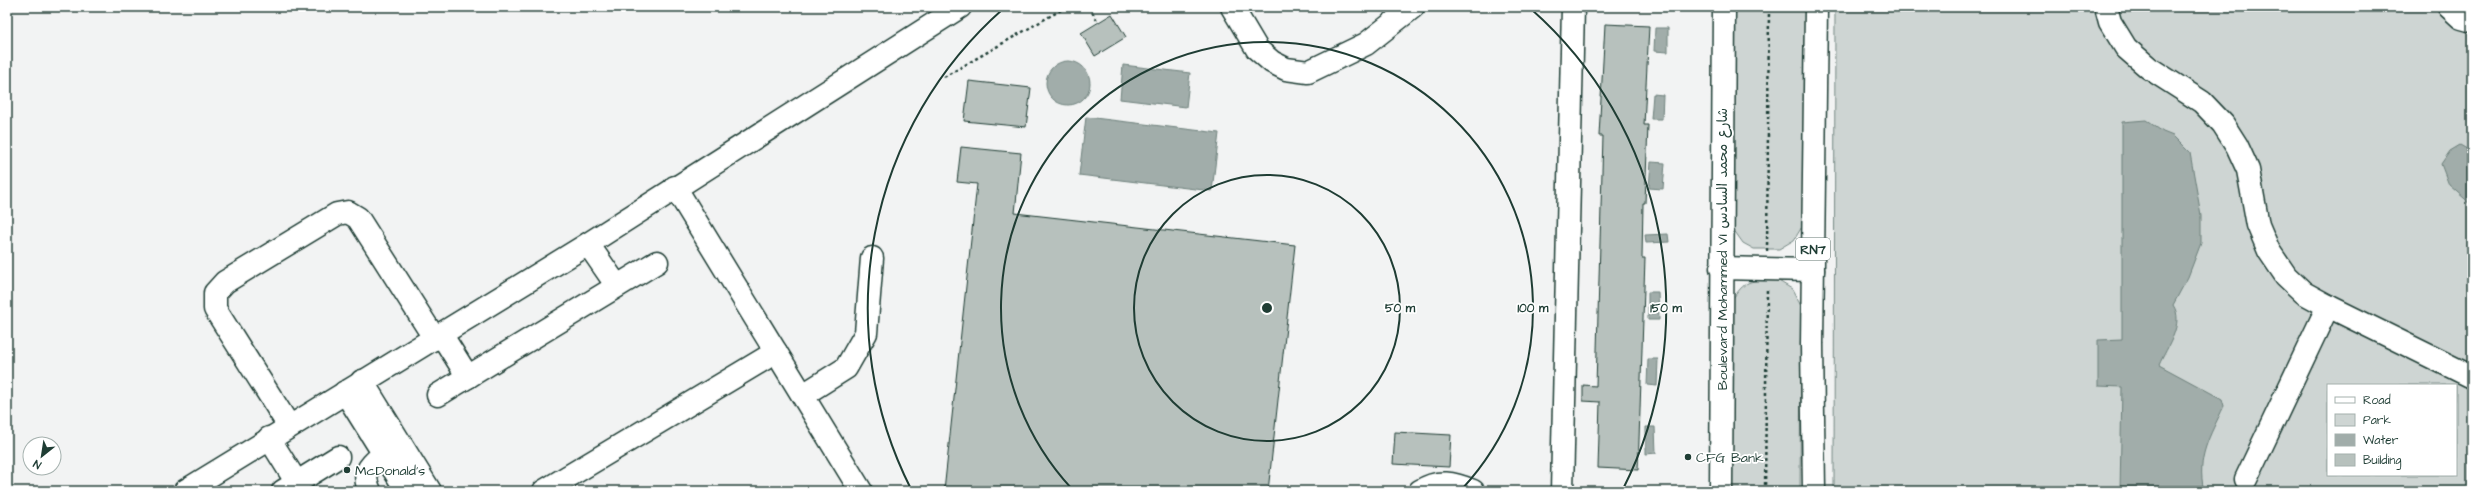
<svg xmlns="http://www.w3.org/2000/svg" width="2479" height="498" viewBox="0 0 2479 498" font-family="'Architects Daughter','Playpen Sans Arabic',sans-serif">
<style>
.green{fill:#ced5d3;stroke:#768984;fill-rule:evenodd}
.water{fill:#a1adaa;stroke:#6d807b}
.building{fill:#b7c1bd;stroke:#1f3d34}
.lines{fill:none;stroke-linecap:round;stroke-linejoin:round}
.minor-casing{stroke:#1f3d34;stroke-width:25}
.major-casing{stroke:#1f3d34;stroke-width:25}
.path{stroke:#1f3d34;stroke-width:2.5;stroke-dasharray:3 3;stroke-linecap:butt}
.minor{stroke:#fff;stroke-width:22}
.major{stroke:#fff;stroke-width:22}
.ring{fill:none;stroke:#1f3d34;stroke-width:2}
.poi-dot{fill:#1f3d34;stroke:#fff;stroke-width:1.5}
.labels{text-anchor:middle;stroke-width:3.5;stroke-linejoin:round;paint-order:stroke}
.shield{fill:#fff;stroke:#627771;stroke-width:1}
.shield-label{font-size:13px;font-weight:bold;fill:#1f3d34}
.street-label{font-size:14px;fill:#1f3d34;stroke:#fff}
.poi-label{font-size:14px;fill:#1f3d34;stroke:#fff;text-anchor:start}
.centre{fill:#1f3d34;stroke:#fff;stroke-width:2}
.ring-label{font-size:12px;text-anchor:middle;font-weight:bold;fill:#1f3d34;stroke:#fff;stroke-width:3.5;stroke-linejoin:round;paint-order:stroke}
</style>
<rect width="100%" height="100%" fill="#f2f3f3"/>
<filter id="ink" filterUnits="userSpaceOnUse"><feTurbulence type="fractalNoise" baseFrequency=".025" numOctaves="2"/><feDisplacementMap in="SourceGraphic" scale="8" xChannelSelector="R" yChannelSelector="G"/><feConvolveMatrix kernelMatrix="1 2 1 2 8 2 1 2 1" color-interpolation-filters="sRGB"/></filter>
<g filter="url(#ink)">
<g class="green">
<polygon points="1734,7 1805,7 1803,225 1794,240 1779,249 1754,249 1743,243 1731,226"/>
<path d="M1835,7H2472V491H1834ZM2328,385H2456V475H2328Z"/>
<path d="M1777,280L1792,289L1801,306L1800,491H1729L1730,303C1746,278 1749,281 1777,280Z"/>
</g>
<g class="water">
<polygon points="1655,28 1668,28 1668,52 1654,51"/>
<circle cx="1068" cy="83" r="22"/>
<polygon points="1123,65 1190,73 1186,107 1120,99"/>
<polygon points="1653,94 1663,95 1662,119 1651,119"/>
<polygon points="1086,117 1219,133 1212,191 1079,175"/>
<path d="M2146,120L2163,132L2173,136L2190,153L2201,215V243L2188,277L2173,305C2185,323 2167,347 2159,365L2222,399L2224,406C2210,436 2196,457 2204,491H2120L2122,387L2098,386V340L2122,339V122Z"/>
<polygon points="2460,145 2472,152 2472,205 2449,185 2441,164 2450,151"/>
<polygon points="1651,162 1665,163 1663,189 1649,188"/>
<polygon points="1668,234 1669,242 1646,243 1645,235"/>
<polygon points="1648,292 1658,292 1659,320 1648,320"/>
<polygon points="1648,359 1658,359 1657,386 1647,385"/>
<polygon points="1646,427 1655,427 1656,453 1646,454"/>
</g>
<g class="building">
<polygon points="1112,14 1126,37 1095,56 1081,33"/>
<polygon points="1605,24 1649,26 1644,125 1648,125 1645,203 1643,203 1642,258 1645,258 1638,470 1598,468 1600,402 1583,401 1583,385 1596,386 1603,136 1599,136"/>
<polygon points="969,81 1031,88 1026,127 964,121"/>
<polygon points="961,147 1021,153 1015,213 1295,245 1268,491 944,491 977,184 957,182"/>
<polygon points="1395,432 1451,435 1449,467 1393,464"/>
</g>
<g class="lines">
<g class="minor-casing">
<g id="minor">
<polyline points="1232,7 1257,49 1272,62 1286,69 1308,72 1366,44 1413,7"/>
<polyline points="2106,7 2110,22 2126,48 2149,68 2202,102 2223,124 2237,146 2248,170 2258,225 2269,251 2286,276 2304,293 2328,306 2472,377"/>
<polyline points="2449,7 2461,18 2472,21"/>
<polyline points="675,187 861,491"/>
<polyline points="588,244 617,286"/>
<polyline points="441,334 468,377"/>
<polyline points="362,381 430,491"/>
<polyline points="345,392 407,491"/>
<polyline points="438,395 657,262"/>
<polyline points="803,395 846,368 866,333 872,258"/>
<polyline points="289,426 215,309 215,293 225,282 337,214 348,212 358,218 435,339"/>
<polyline points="269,438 297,483"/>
<polyline points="2246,479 2328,306"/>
<polyline points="283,491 338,457"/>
<path d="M370,491C361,472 369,467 383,454"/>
<polyline points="544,491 776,352"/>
<path d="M1420,491C1438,479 1454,483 1473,491"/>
<polyline points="1562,491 1573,7"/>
</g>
</g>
<g class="major-casing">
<g id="major">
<polyline points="1721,268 1813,270"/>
<polyline points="185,491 588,244 960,7"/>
<polyline points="1721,491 1724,7"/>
<polyline points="1814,491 1812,344 1816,7"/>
</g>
</g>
<g class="path">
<polyline points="1089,7 1098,22"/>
<polyline points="944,77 1066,7"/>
<polyline points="1767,251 1769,7"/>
<polyline points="1765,491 1767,288"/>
</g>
<use href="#minor" class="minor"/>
<use href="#major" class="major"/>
</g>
</g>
<g class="ring">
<circle cx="1267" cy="308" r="133"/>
<path d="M1072 489A266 266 0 1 1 1462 489"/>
<path d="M911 489A399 399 0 0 1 1003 9M1531 9A399 399 0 0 1 1623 489"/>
</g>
<g class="poi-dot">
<circle cx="1688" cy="457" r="4"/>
<circle cx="347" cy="470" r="4"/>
</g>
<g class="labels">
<rect class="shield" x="1796" y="238" width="34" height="22" rx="3"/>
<g class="shield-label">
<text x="1813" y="254">RN7</text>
</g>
<g class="street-label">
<text transform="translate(1722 249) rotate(-90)" y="5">Boulevard Mohammed VI شارع محمد السادس</text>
</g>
<g class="poi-label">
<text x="1696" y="462">CFG Bank</text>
<text x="355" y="475">McDonald's</text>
</g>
</g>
<circle cx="1267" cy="308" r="6" class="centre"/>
<g class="ring-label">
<text x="1400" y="312">50 m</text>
<text x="1533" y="312">100 m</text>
<text x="1666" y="312">150 m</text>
</g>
<rect width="2479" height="498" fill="none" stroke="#fff" stroke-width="24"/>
<rect x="12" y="12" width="2455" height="474" fill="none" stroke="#1f3d34" stroke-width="1.5" filter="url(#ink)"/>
<rect x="2327" y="384" width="130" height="92" fill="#ffffff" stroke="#a5b1ae"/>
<rect x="2335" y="397" width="20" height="6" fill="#ffffff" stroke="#a5b1ae"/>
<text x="2363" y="404" font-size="12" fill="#1f3d34">Road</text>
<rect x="2335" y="414" width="20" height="12" fill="#ced5d3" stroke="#a5b1ae"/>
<text x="2363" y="424" font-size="12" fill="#1f3d34">Park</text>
<rect x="2335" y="434" width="20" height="12" fill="#a1adaa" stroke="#a5b1ae"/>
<text x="2363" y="444" font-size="12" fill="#1f3d34">Water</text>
<rect x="2335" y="454" width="20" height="12" fill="#b7c1bd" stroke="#a5b1ae"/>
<text x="2363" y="464" font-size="12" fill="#1f3d34">Building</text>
<g transform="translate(42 456) rotate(210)"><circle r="19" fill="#ffffff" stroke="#a5b1ae"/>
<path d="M0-3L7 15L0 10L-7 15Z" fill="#1f3d34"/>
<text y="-6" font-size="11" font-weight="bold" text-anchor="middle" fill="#1f3d34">N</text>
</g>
</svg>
